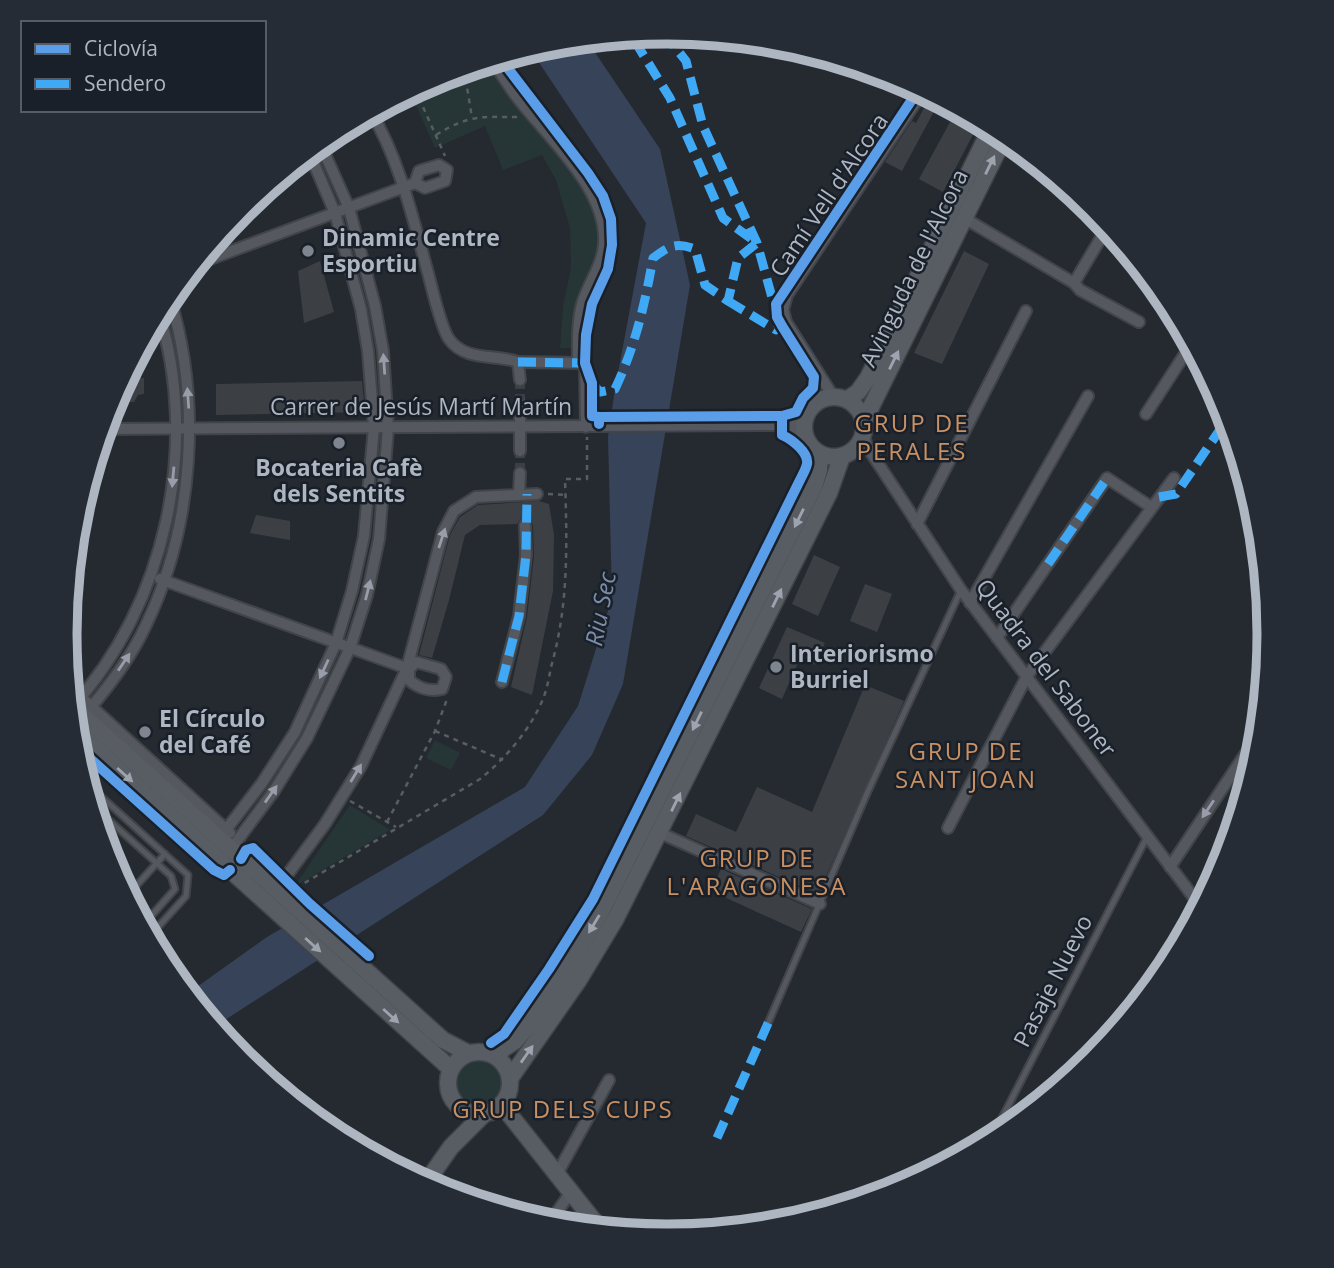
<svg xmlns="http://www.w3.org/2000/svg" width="1334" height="1268" viewBox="0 0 1334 1268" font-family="'Open Sans',sans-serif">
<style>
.green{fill:#263536}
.water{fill:#364358}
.building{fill:#3c4045}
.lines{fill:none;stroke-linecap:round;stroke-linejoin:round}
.street-tunnel{stroke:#3a3f46;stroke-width:10;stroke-dasharray:10 5;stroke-linecap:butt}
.lane-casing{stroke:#414449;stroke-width:9}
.street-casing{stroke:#414449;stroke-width:14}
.secondary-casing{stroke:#414449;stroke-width:19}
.path{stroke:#585d62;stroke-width:2.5;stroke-dasharray:5 5;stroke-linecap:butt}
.lane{stroke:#55585e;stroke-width:5}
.street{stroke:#55585e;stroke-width:10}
.secondary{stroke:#585d64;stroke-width:16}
.quiet{stroke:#3fa9f5;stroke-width:9;stroke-dasharray:18 9;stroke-linecap:butt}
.cycleway-casing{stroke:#1a2029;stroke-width:15}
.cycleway{stroke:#5a9eea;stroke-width:10}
.oneway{fill:#9da4af}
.oneway2{fill:#989ea9}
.poi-dot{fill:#7e858f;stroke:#1a2029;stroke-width:2.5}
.labels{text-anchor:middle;stroke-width:5;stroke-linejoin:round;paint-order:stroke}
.street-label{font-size:23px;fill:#aeb6c2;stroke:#1a2029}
.poi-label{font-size:23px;font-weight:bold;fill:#aeb6c2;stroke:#1a2029;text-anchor:start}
.neighbourhood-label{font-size:24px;letter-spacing:2px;fill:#c99163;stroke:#1a2029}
.water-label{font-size:24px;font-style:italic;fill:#798ca8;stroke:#1a2029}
.rim{fill:none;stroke:#aeb6c2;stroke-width:9}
</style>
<rect width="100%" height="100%" fill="#252a30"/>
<g class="green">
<path d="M497,59C515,84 533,109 551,133C577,166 612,198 609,245C607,265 598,282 591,301C585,315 584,333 584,348H560L563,306L571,268L570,228L556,180L542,155L503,170L485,126L435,148L410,92L437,77Z"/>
<polygon points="435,740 460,753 451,770 426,758"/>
<polygon points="350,805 390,830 294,887"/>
<circle cx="479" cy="1083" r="24"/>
</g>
<polygon class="water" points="586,39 660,149 690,285 623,684 592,755 543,815 214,1027 187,994 267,937 525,787 578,706 612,598 608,437 615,389 646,223 530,49 550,43"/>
<g class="building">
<polygon points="930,97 939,102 902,171 885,162 912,121 916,123"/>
<polygon points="956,111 979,121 979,123 943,192 919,179"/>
<polygon points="964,251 989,264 942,364 914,353"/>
<polygon points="320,261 334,312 304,323 298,271"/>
<polygon points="144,378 144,394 138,395 134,402 111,402 124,379"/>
<polygon points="362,381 365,412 216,415 216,384"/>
<polygon points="539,501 549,504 554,535 553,591 532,695 511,687 527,617 534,556 533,525 528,518 521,518 517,524 480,525 465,535 449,600 432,658 419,655 450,535 460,517 478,505"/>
<polygon points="256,515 290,521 290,540 250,533"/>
<polygon points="814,555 840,567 818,616 792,604"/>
<polygon points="865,584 892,594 877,632 850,621"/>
<polygon points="787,627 825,643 815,665 800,658 782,699 759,688"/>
<polygon points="865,685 904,701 818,894 686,836 696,814 736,832 757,787 812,812"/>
<polygon points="721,869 812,909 801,932 711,891"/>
</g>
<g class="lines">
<g class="street-tunnel">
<polyline points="520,404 520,380"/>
<polyline points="520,473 520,451"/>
<polyline points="525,525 527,501"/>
</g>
<g class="lane-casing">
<g id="lane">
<polyline points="85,782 188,875 186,896 149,937"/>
<polyline points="92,805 171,876 175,889 143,925"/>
<polyline points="110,865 135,887"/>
<polyline points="127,896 165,854"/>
<polyline points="769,1021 868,791 961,590"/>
<polyline points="990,1141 1147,837"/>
</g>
</g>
<g class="street-casing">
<g id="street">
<path d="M492,60C500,72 508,85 516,96C547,137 608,189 604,244C602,267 588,283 582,304C577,323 578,343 578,363"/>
<path d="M371,112C400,161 413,219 428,273C432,288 441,328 449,339C465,362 497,354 518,362L520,380"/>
<polyline points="964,218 1074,283 1080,290 1139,322"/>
<polyline points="194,265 415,183 425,188 445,181 447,170 439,165 419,171 415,183"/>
<polyline points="1074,283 1108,226"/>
<polyline points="518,362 585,363 586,427"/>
<polyline points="833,396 786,322 783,310 787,295 923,91"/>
<polyline points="1146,414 1192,343"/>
<polyline points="782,425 805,435"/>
<polyline points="103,429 782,425 805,417"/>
<polyline points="863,435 868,448 961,590 1201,907"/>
<polyline points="520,451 520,404"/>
<polyline points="519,494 520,473"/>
<polyline points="917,524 1026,311"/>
<polyline points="160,579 409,669"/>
<polyline points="970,603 1088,396"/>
<polyline points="997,638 1107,478 1151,507"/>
<path d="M416,662L441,669L446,677L442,689C430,692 418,688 409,680V669Z"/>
<polyline points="502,682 519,616 526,555 525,525"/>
<polyline points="70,687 230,833"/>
<path d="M72,707C166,605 200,445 159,313"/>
<path d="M79,721C105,692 130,660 146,625C194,525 202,400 169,295"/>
<polyline points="948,828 1027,676 1174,478"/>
<polyline points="660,833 820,904"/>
<polyline points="219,839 262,783 295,732 336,643 352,591 364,536 374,428 368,351 361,309 335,213 309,152"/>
<polyline points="231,849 274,791 307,738 350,648 367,595 379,539 388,428 383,351 375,306 349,208 320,143"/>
<polyline points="1170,867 1260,732"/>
<polyline points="276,890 325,824 361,766 407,668 443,532 454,511 476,497 537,494"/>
<polyline points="557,1174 609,1080"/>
<polyline points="548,1225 571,1192"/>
</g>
</g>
<g class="secondary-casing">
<g id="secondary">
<circle cx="834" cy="427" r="30"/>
<polyline points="848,399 858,392 868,378 991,128"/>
<polyline points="864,421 1005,136"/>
<polyline points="72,706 443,1040 468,1053"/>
<polyline points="74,729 451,1069"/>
<circle cx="479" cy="1083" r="31"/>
<polyline points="494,1055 515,1041 531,1022 564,974 601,912 814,487 819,470 820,454"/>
<polyline points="511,1077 578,981 616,918 829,493 842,456"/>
<polyline points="502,1105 601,1230"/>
<polyline points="425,1184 451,1147 483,1115"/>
</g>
</g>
<g class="path">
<polyline points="460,70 467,87 472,118"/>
<polyline points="415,89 445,156"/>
<path d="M436,135C470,114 481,117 519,117"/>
<polyline points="548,494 566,495"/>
<polyline points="435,731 503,760"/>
<polyline points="350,801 396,827"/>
<polyline points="387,822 435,731 446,702 445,698"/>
<path d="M296,888L480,779C506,758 530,730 543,699C547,689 549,678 551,667C569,604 567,544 565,479H587V437"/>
</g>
<use href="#lane" class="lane"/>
<use href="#street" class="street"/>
<use href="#secondary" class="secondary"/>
<g class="quiet">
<polyline points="663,32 686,61 703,126 757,243 773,301 778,305"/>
<polyline points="728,301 776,330 784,324"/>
<polyline points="518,362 585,363 585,367"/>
<path d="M592,383L600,392L615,389C635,347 645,304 653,258C669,246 676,242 695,249L705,285L728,301L738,258L757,243L723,218L670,98L631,35"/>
<polyline points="1159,497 1176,494 1228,418"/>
<polyline points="1048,564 1107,478"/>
<polyline points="502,682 519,616 526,555 527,494"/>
<polyline points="717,1138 769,1021"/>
</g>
<g class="cycleway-casing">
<g id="cycleway">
<polyline points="500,58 588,173 603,196 611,219 612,245 608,269 592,304 586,335 585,363 592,383 592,416 599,417 599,424"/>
<polyline points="599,417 782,416 796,412 803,398 813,388 814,377 782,326 777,317 776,304 919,89"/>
<polyline points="75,745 214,870 224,875 230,870"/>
<polyline points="241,859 246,850 253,848 310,904 369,956"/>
<path d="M491,1043L504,1034L549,969L593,899L800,480C802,476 806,469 807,464C809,452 791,439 782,435V416"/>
</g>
</g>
<use href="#cycleway" class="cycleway"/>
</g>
<defs><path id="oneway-solid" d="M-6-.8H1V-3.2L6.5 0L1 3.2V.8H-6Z" transform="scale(1.75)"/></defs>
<g class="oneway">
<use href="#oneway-solid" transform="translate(990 165) rotate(-64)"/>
<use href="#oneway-solid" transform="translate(894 360) rotate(-64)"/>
<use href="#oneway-solid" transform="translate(799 518) rotate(116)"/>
<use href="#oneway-solid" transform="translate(777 598) rotate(-64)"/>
<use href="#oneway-solid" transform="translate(697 721) rotate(116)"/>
<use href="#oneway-solid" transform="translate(125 775) rotate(42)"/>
<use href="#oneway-solid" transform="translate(676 802) rotate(-64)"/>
<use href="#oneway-solid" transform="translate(594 924) rotate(121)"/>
<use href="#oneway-solid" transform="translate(313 945) rotate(42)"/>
<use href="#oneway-solid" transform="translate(391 1016) rotate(42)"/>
<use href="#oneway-solid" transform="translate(527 1054) rotate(-55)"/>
</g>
<g class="oneway2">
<use href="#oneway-solid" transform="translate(384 364) rotate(-94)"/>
<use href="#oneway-solid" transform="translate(188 398) rotate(-94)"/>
<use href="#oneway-solid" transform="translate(173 477) rotate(95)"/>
<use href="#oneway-solid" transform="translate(442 538) rotate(-72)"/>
<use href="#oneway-solid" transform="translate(368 590) rotate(-76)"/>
<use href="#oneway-solid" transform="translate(124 662) rotate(-56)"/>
<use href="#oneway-solid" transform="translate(324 669) rotate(115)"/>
<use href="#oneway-solid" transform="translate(356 773) rotate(-59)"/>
<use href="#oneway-solid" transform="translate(271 794) rotate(-55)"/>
<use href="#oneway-solid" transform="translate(1208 809) rotate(124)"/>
</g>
<g class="poi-dot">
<circle cx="308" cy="251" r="7"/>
<circle cx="339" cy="443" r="7"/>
<circle cx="776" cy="667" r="7"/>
<circle cx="145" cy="732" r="7"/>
</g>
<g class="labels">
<g class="street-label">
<text transform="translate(829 195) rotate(-56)" y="8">Camí Vell d'Alcora</text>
<text transform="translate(914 268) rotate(-64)" y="8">Avinguda de l'Alcora</text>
<text x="421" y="415">Carrer de Jesús Martí Martín</text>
<text transform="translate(1046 668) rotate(53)" y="8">Quadra del Saboner</text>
<text transform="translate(1053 981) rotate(-63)" y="8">Pasaje Nuevo</text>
</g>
<g class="poi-label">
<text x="322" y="246">Dinamic Centre<tspan x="322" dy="26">Esportiu</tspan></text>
<text x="339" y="476" text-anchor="middle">Bocateria Cafè<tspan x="339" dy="26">dels Sentits</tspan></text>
<text x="790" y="662">Interiorismo<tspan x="790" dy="26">Burriel</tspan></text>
<text x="159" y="727">El Círculo<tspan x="159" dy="26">del Café</tspan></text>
</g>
<g class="neighbourhood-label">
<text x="912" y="432">GRUP DE<tspan x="912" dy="28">PERALES</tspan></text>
<text x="966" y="760">GRUP DE<tspan x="966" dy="28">SANT JOAN</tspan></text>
<text x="757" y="867">GRUP DE<tspan x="757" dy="28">L'ARAGONESA</tspan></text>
<text x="563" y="1118">GRUP DELS CUPS</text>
</g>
<g class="water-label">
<text transform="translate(601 609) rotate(-79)" y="8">Riu Sec</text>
</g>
</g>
<path d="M0 0H1334V1268H0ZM77 634a590 590 0 1 1 1180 0a590 590 0 1 1-1180 0Z" fill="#262c35" fill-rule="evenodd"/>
<path class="rim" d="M77 634a590 590 0 1 1 1180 0a590 590 0 1 1-1180 0Z"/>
<rect x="21" y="21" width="245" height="91" fill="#1a2029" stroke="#555c66" stroke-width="2"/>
<rect x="35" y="44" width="35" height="10" fill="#5a9eea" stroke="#555c66" stroke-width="2"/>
<text x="84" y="56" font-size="21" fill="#aeb6c2">Ciclovía</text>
<rect x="35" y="79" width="35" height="10" fill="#3fa9f5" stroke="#555c66" stroke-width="2"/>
<text x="84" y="91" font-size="21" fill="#aeb6c2">Sendero</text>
</svg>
